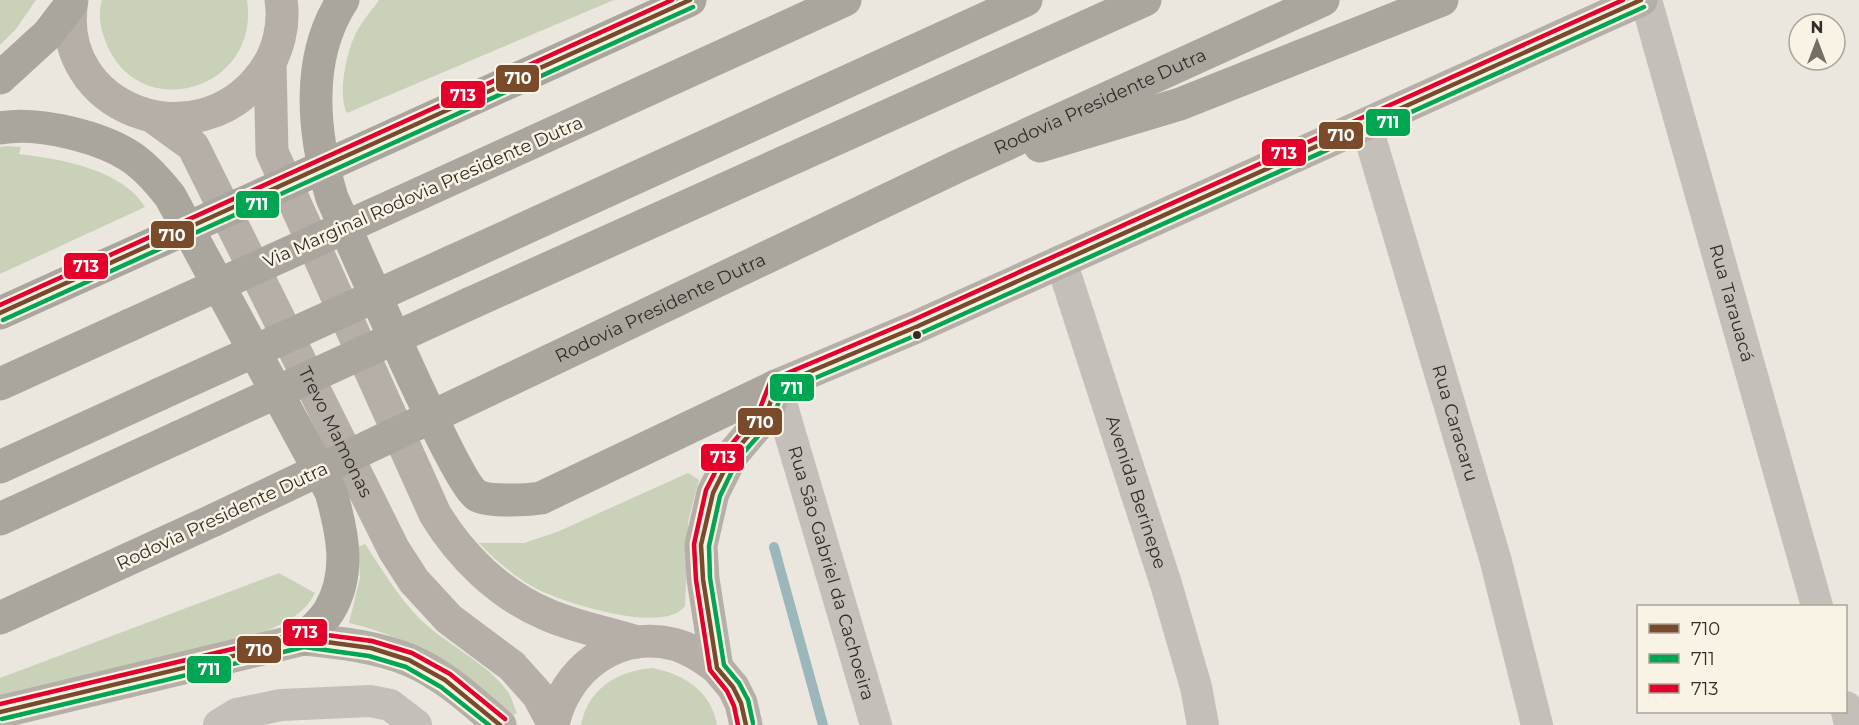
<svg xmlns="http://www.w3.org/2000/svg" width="1859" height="725" viewBox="0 0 1859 725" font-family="Montserrat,sans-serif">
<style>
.green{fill:#c9d1b9}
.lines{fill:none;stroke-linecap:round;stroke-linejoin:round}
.stream{stroke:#9bb7bc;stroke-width:10}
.minor{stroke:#c4bfb8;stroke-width:32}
.secondary{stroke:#b5afa8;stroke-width:33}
.motorway{stroke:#aaa69e;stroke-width:33}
.motorway-bridge{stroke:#aaa69e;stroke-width:33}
.bus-1-casing{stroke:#f8f3e5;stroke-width:9}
.bus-2-casing{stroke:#f8f3e5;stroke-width:9}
.bus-3-casing{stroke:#f8f3e5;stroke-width:9}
.bus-1{stroke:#7a4b2a;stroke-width:4.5}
.bus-2{stroke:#00a651;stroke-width:4.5}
.bus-3{stroke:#e4002b;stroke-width:4.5}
.bus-dot{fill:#342d27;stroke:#f8f3e5;stroke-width:2}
.labels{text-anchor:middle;stroke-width:5;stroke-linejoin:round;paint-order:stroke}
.street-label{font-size:18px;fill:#342d27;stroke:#f8f3e5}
.line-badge{stroke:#f8f3e5;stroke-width:2}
.badge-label{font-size:16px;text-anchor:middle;font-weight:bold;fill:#fff}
</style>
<rect width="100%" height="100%" fill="#ebe7df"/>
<g class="green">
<polygon points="0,0 36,0 16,29 0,45"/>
<path d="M102,0H247C261,92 136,126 105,40C100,28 98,13 102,0Z"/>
<path d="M379,0H614L347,113C337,94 347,49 357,31C363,20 372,10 379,0Z"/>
<path d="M7,146L21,147L19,154C60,159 122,169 145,207L0,274V147Z"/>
<path d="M688,473L699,480L688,522L685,606C665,635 564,603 537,589C515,577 496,561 479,543H524L557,532Z"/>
<path d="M365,544C382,569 398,597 419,618C445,644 488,663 508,692C512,698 514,707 517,713L514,715C462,669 417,639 349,623L360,578L358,547Z"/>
<path d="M279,573L315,593C303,616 284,623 262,633L0,696V678Z"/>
<path d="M652,668C684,674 711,691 717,725H581C588,688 618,671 652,668Z"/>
</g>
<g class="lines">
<polyline class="stream" points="774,547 823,725"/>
<g class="minor">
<path id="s1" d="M1646,0L1817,606"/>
<path id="s2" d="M1366,124L1495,558L1537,725"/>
<path id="s3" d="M1061,261L1166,584L1196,687L1203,725"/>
<path id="s4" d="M776,386L876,725"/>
<polyline points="1846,707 1850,725"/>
<polyline points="219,725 237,714 281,705 370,701 390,705 416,725"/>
</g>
<g class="secondary">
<path d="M72,0C53,109 197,163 263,73C278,53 285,25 281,0"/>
<path d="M270,64L272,152L435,514C461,557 500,595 548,615C576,627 608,633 637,642"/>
<path id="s5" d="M153,117L193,146L394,550L414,581L449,619L512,666L538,695L553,723"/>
<path d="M0,712L304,639C339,643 376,646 409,660C443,674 472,701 500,725"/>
<path d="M553,725C564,670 616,630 673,644C690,648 704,658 717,668"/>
<polyline points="746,725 741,703 733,687 717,668 703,579 701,545 713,493 732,455 766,415 776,386 916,327 1641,0"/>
</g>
<g class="motorway">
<path d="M343,0C305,58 313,134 332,198C350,237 456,485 478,496C490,502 527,500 541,498L776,386"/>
<polyline points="0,78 48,34 71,4"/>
<path d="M0,128C38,121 103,137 134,159C149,170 159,182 170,196L331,492C342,531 352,573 329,611C323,621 312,630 304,639"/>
<polyline points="398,133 690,0"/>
<polyline points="1040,146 1180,104 1442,0"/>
<polyline points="423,192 845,0"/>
<polyline points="453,261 1026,0"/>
<polyline points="471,303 1145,0"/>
<polyline points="0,313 104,266"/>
<path id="s6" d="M505,382L956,167L1323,0"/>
<polyline points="0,384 130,325"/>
<polyline points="0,467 160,394"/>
<polyline points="0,519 179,437"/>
<polyline points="0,618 214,520"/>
</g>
<g class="motorway-bridge">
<polyline points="104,266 398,133"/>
<polyline points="130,325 423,192"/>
<polyline points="160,394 453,261"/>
<polyline points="179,437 471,303"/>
<polyline points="214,520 505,382"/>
</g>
<g class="bus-1-casing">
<g id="bus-1">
<polyline points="0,313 690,0"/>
<polyline points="0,712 304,639 371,648 409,660 445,680 500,725"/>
<polyline points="746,725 741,703 733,687 717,668 703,579 701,545 713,493 732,455 766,415 776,386 916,327 1641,0"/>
</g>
</g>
<g class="bus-2-casing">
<g id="bus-2">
<polyline points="3,320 693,7"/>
<polyline points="2,719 304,647 369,656 406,667 441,687 489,725"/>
<polyline points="753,723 748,700 739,683 724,665 710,578 709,546 720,496 738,459 773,419 782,392 919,334 1644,7"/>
</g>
</g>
<g class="bus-3-casing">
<g id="bus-3">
<polyline points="0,305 672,0"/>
<polyline points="0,704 304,632 372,641 412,653 450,674 505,719"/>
<polyline points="738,725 734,706 727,691 710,670 696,580 694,544 706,490 726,451 759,411 771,380 913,320 1623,0"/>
</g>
</g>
<use href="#bus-1" class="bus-1"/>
<use href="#bus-2" class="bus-2"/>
<use href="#bus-3" class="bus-3"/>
</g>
<circle class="bus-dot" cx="917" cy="335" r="5"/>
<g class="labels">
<g class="street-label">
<text dy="6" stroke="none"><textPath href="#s6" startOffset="658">Rodovia Presidente Dutra</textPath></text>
<text transform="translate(423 192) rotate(-24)" y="6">Via Marginal Rodovia Presidente Dutra</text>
<text dy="6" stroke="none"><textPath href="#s1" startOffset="315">Rua Tarauacá</textPath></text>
<text dy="6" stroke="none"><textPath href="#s6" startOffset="172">Rodovia Presidente Dutra</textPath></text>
<text dy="6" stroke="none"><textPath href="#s2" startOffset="312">Rua Caracaru</textPath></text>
<text dy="6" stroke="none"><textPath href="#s5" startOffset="369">Trevo Mamonas</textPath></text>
<text dy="6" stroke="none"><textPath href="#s3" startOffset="243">Avenida Berinepe</textPath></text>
<text transform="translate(222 516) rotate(-25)" y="6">Rodovia Presidente Dutra</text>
<text dy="6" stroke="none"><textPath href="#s4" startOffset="195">Rua São Gabriel da Cachoeira</textPath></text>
</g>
</g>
<g class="line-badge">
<rect x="495" y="64" width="45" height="29" rx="6" fill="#7a4b2a"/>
<rect x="440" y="80" width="46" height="29" rx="6" fill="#e4002b"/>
<rect x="1365" y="108" width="46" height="29" rx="6" fill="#00a651"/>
<rect x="1318" y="121" width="46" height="29" rx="6" fill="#7a4b2a"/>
<rect x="1261" y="138" width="46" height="29" rx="6" fill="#e4002b"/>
<rect x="235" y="190" width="45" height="29" rx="6" fill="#00a651"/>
<rect x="150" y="220" width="45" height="29" rx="6" fill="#7a4b2a"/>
<rect x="63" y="252" width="46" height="28" rx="6" fill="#e4002b"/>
<rect x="769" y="373" width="46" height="29" rx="6" fill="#00a651"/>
<rect x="737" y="407" width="46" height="29" rx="6" fill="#7a4b2a"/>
<rect x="700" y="443" width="45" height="29" rx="6" fill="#e4002b"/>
<rect x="282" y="618" width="46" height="29" rx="6" fill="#e4002b"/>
<rect x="236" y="635" width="46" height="29" rx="6" fill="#7a4b2a"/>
<rect x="186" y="655" width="46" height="29" rx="6" fill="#00a651"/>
</g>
<g class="badge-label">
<text x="518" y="84">710</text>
<text x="463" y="101">713</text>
<text x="1388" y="128">711</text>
<text x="1341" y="141">710</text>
<text x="1284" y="159">713</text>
<text x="257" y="210">711</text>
<text x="172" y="241">710</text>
<text x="86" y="272">713</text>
<text x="792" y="394">711</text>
<text x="760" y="428">710</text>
<text x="723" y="463">713</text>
<text x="305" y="638">713</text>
<text x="259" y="656">710</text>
<text x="209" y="675">711</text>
</g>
<rect x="1637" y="605" width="210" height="108" fill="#f8f3e5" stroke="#aaa499" stroke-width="1.5"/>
<rect x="1649" y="624" width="30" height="9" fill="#7a4b2a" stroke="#aaa499" stroke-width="1.5"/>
<text x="1691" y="635" font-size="18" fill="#342d27">710</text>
<rect x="1649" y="654" width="30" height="9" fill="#00a651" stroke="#aaa499" stroke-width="1.5"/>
<text x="1691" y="665" font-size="18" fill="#342d27">711</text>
<rect x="1649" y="684" width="30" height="9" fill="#e4002b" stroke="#aaa499" stroke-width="1.5"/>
<text x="1691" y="695" font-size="18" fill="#342d27">713</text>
<g transform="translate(1817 42)"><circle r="28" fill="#f8f3e5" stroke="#aaa499" stroke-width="1.5"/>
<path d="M0-4.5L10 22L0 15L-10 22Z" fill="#746e67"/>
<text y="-9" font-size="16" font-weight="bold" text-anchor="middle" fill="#342d27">N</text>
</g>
</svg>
